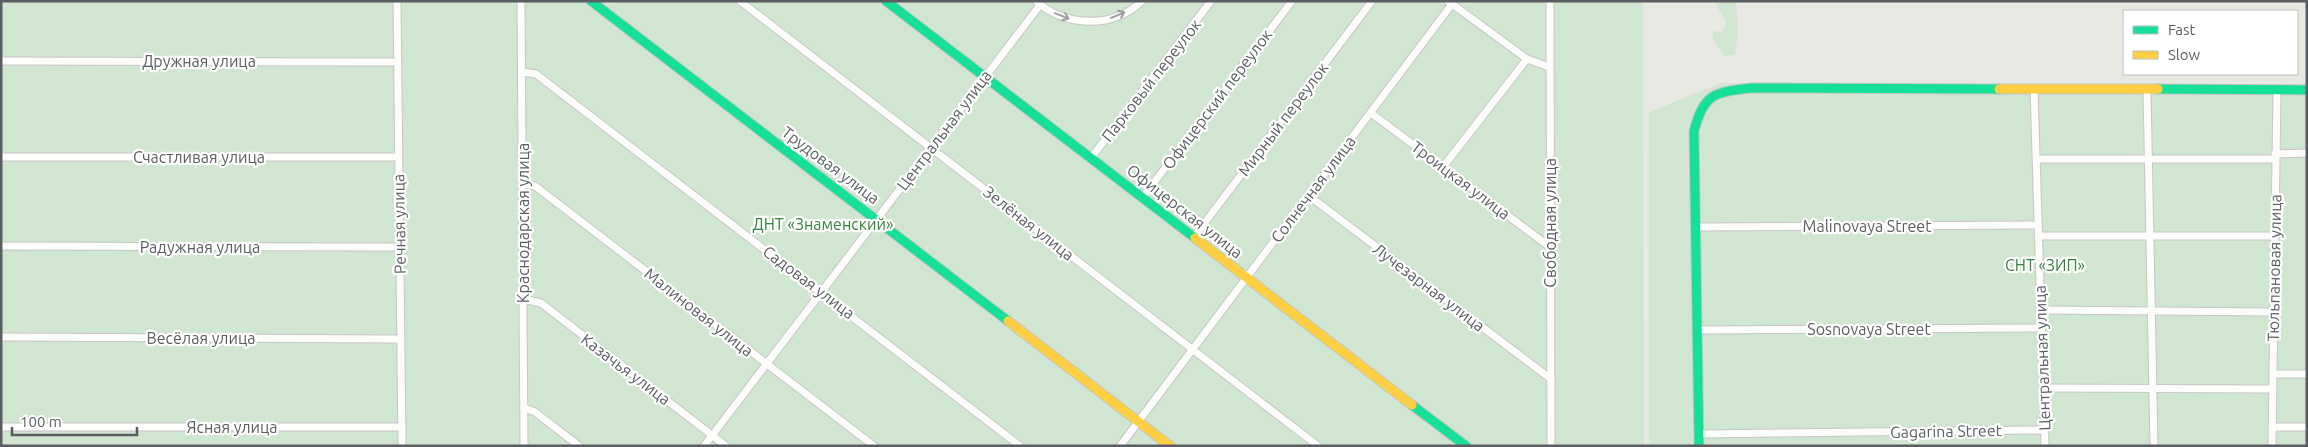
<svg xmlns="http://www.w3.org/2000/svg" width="2308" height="447" viewBox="0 0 2308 447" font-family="Ubuntu,sans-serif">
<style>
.green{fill:#d1e6d0}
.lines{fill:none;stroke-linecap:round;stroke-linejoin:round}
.street-casing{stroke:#c6c7c6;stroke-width:9}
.fast-casing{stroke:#c5c6c4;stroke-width:11}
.slow-casing{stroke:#c5c6c4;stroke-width:11}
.street{stroke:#fcfcfb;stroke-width:7}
.fast{stroke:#16e098;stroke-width:9}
.slow{stroke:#ffcf43;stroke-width:9}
.oneway{stroke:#9b9d9f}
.labels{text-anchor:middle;stroke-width:4.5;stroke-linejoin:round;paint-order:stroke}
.street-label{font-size:16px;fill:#5a5d61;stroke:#fff}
.park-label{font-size:16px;fill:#38813e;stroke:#fff}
</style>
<rect width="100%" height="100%" fill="#e9e9e4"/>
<g class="green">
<polygon points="1,1 1643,1 1644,446 1,446"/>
<polygon points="1714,1 1736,1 1738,33 1735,55 1724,56 1713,40 1713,30 1722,33 1726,22"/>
<polygon points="1721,83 2307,85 2307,446 1649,446 1649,112"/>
</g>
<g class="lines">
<g class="street-casing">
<g id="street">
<polyline points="397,1 402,446"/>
<polyline points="521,1 524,446"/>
<polyline points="740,1 1318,446"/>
<path d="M1036,1C1065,27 1113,29 1142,1"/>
<polyline points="1448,1 1527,59 1549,67"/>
<polyline points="1550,1 1551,446"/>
<polyline points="1,61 396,62"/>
<polyline points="522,72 536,74 1020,446"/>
<polyline points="2034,90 2045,446"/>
<polyline points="2147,90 2154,446"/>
<polyline points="1371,113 1550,247"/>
<polyline points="2275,154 2307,153"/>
<polyline points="1,157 398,157"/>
<polyline points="1091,158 1211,1"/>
<polyline points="2038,159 2275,159"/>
<polyline points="1443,167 1527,59"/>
<polyline points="523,184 535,186 874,446"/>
<polyline points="1308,195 1551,379"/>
<polyline points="1143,197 1292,1"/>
<polyline points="1696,227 2038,225"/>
<polyline points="2038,236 2274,236"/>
<polyline points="1194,237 1372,1"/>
<polyline points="1,246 399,247"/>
<polyline points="523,299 541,303 726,446"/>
<polyline points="2040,310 2273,312"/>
<polyline points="1697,330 2041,328"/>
<polyline points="1,337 401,339"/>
<polyline points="2273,374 2307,374"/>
<polyline points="2043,388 2273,389"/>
<polyline points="524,408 535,412 579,446"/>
<polyline points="1,427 402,427"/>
<polyline points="2272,427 2307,427"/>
<polyline points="1699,434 2044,430"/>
<polyline points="704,446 1040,5"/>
<polyline points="1120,446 1452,4"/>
<polyline points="2272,446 2277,90"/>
</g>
</g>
<g class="fast-casing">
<g id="fast">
<polyline points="591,1 1008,321"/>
<polyline points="886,1 1195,238"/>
<polyline points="2158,89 2307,90"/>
<polyline points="1412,405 1466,446"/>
<path d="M1699,446L1694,131C1704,93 1715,92 1752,88L1999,89"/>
</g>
</g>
<g class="slow-casing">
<g id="slow">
<polyline points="1999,89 2158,89"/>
<polyline points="1195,238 1412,405"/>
<polyline points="1008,321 1170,446"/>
</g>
</g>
<use href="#street" class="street"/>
<use href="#fast" class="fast"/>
<use href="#slow" class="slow"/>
</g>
<defs><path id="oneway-shaft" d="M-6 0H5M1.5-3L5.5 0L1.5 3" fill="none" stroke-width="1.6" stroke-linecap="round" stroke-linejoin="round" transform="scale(1.25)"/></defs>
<g class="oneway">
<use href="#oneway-shaft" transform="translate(1118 15) rotate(-23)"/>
<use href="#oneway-shaft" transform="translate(1062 16) rotate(22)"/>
</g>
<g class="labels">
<g class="street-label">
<text x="199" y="67">Дружная улица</text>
<text transform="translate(1151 80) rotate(-52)" y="6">Парковый переулок</text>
<text transform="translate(1217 99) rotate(-53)" y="6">Офицерский переулок</text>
<text transform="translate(1283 119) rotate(-53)" y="6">Мирный переулок</text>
<text transform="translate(944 130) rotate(-53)" y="6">Центральная улица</text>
<text x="199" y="163">Счастливая улица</text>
<text transform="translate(831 165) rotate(37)" y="6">Трудовая улица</text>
<text transform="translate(1461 180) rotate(37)" y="6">Троицкая улица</text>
<text transform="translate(1313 189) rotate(-53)" y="6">Солнечная улица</text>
<text transform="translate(1185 211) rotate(38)" y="6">Офицерская улица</text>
<text transform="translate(523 223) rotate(-90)" y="6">Краснодарская улица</text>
<text transform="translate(1029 223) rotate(38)" y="6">Зелёная улица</text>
<text transform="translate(1550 223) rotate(-90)" y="6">Свободная улица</text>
<text transform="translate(399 224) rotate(-91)" y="6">Речная улица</text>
<text x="1867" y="232">Malinovaya Street</text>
<text x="200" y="253">Радужная улица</text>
<text transform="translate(2274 268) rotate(-89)" y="6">Тюльпановая улица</text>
<text transform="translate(809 282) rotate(37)" y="6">Садовая улица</text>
<text transform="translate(1429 287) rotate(37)" y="6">Лучезарная улица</text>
<text transform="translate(699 312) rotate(38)" y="6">Малиновая улица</text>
<text x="1869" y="335">Sosnovaya Street</text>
<text x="201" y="344">Весёлая улица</text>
<text transform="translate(2042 358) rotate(-92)" y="6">Центральная улица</text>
<text transform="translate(626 369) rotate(37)" y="6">Казачья улица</text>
<text x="232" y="433">Ясная улица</text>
<text transform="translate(1946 431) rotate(-1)" y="6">Gagarina Street</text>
</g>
<g class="park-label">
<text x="823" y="230">ДНТ «Знаменский»</text>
<text x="2045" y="271">СНТ «ЗИП»</text>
</g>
</g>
<rect width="2308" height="447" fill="none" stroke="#5a5d61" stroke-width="5"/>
<rect x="2123" y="10" width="175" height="65" fill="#ffffff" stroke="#bdbec0"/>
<rect x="2133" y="26" width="25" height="8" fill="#16e098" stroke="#bdbec0"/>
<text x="2168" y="35" font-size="15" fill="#5a5d61">Fast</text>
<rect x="2133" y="51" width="25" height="8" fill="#ffcf43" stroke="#bdbec0"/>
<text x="2168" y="60" font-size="15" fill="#5a5d61">Slow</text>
<path d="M12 427v8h125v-8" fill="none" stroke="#5a5d61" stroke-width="2.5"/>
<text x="20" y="427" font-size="15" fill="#5a5d61" stroke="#ffffff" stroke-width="4" paint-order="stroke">100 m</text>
</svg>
